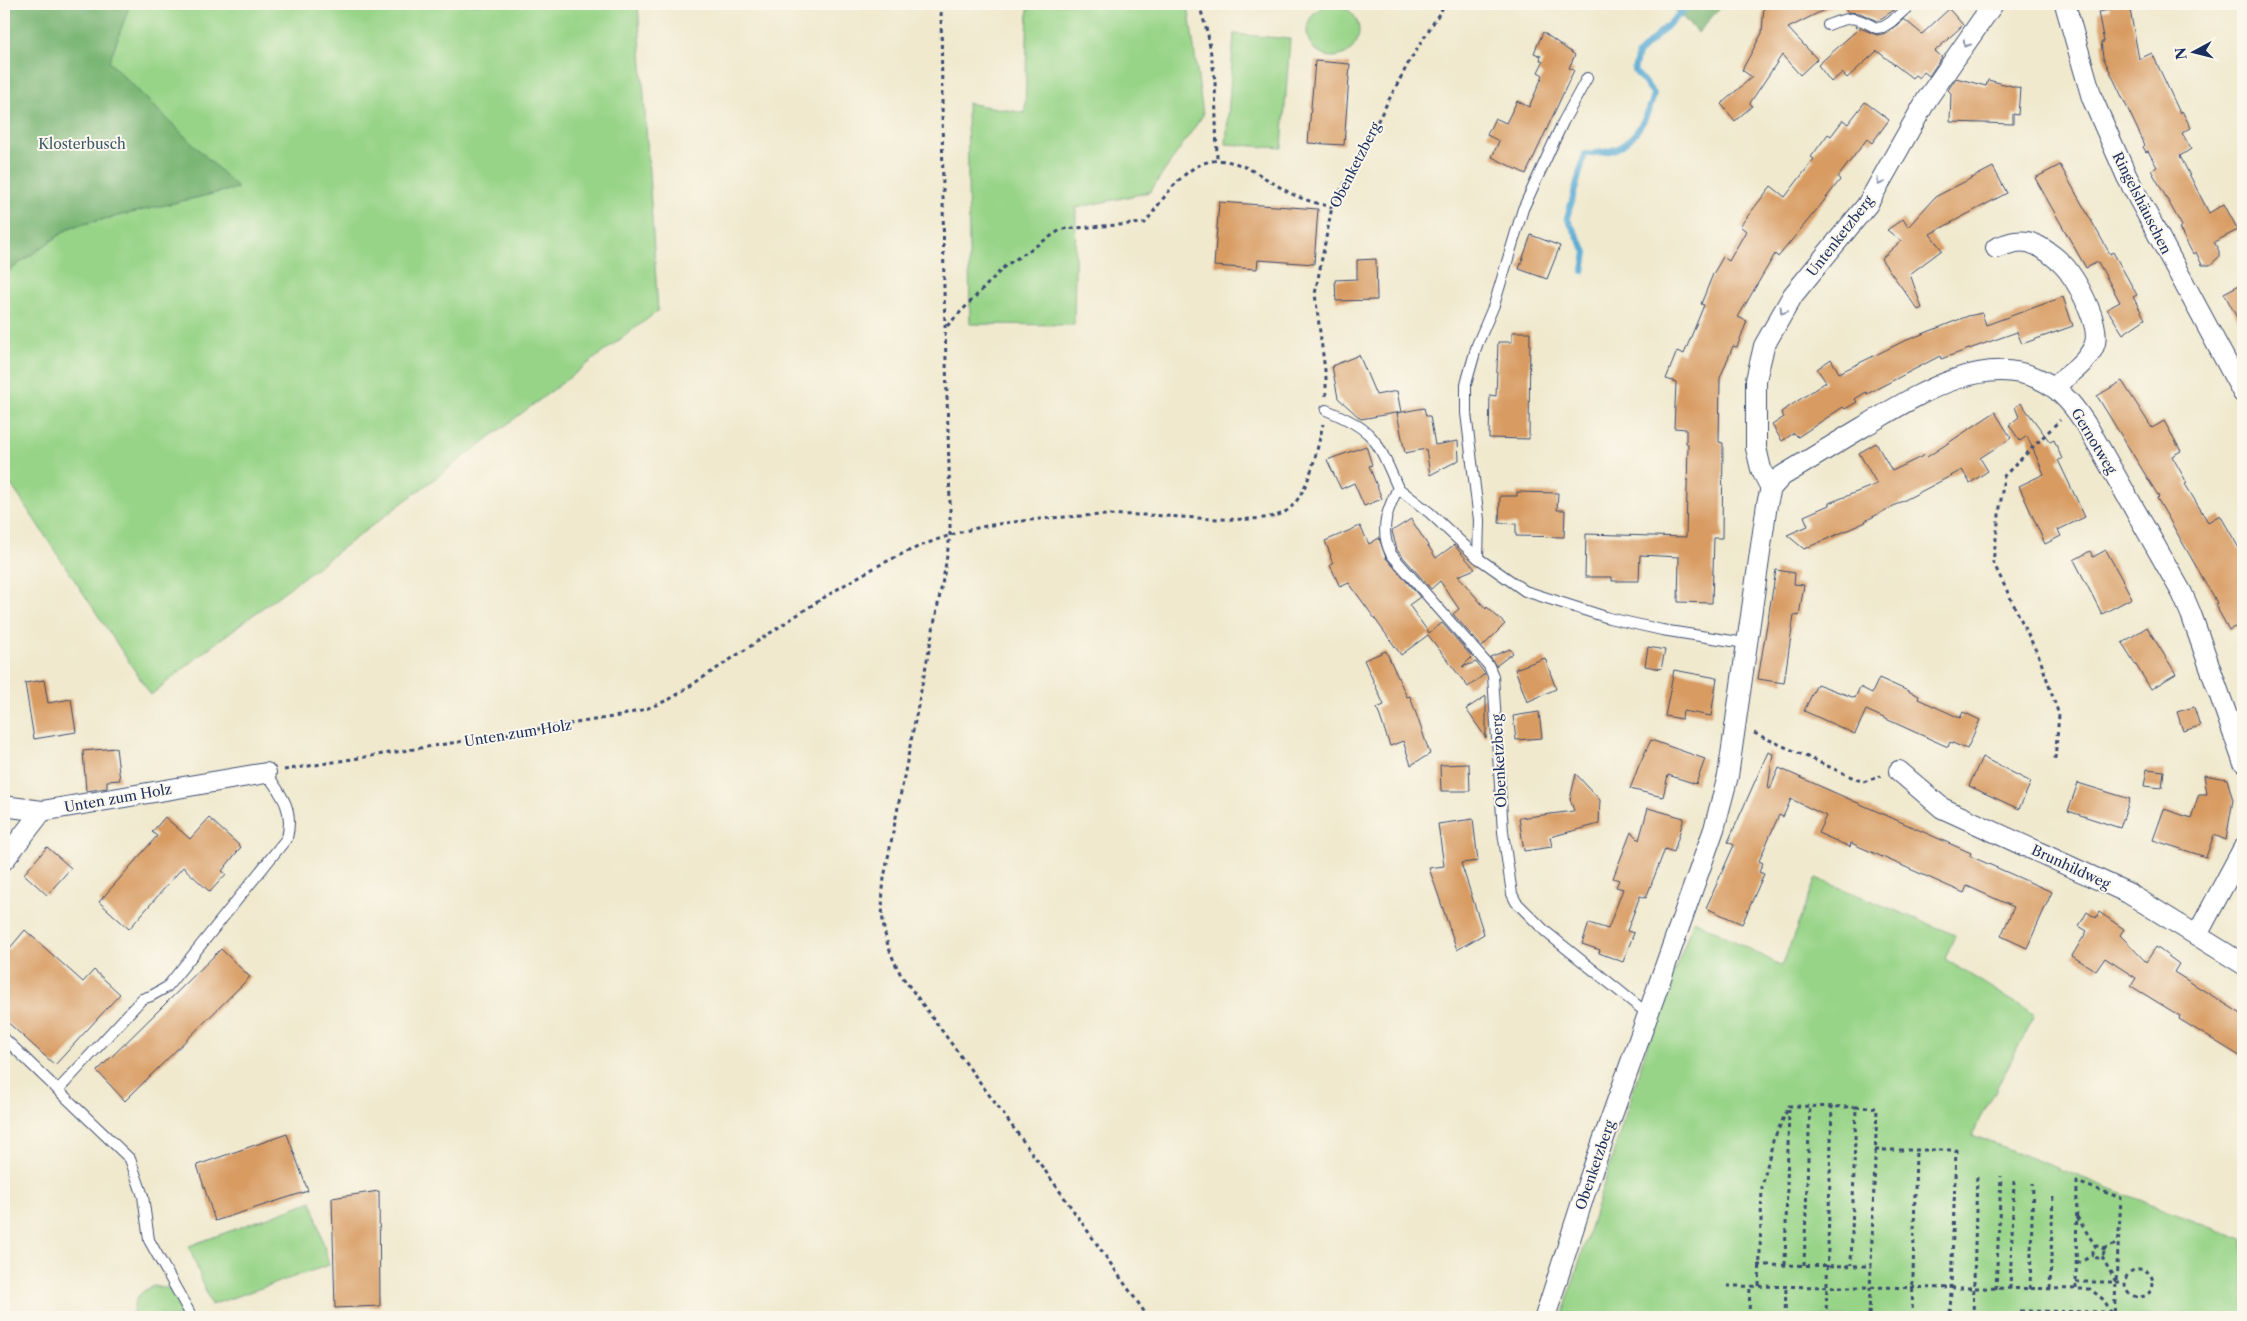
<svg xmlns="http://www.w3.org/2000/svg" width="2247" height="1321" viewBox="0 0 2247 1321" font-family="'Libre Caslon Text',serif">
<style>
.green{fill:#98d488;stroke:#5a8273}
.forest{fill:#7ab674;stroke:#4a7269}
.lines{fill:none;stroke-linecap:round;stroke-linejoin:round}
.stream{stroke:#58aad3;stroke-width:6}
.building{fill:#d89b62}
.service-casing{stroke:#3b4b6f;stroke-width:12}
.minor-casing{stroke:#3b4b6f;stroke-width:22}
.path{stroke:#3b4b6f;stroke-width:3;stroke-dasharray:4 4;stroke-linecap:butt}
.service{stroke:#fff;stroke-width:10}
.minor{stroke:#fff;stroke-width:20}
.oneway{stroke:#8d97ae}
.labels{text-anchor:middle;stroke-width:4;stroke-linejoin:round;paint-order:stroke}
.park-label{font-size:14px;fill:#3a5868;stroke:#fbf7ec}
.street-label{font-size:14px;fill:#1b2f5e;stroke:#fbf7ec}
</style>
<rect width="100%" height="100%" fill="#fbf7ec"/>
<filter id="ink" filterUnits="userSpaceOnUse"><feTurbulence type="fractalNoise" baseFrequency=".02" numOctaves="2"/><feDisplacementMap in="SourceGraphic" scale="10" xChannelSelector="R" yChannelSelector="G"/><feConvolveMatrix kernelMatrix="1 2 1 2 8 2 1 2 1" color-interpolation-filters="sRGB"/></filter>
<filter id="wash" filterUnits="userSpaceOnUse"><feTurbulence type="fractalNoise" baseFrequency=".0096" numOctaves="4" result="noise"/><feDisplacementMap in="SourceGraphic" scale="20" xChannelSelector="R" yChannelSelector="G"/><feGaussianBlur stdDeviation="1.12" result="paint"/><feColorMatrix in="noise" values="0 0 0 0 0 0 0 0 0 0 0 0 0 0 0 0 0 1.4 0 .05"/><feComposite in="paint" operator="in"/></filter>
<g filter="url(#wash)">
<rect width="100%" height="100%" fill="#f0e9ce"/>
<g class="green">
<polygon points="130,4 638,4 658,311 205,651 151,695 4,474 4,274 71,227 237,188 109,62"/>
<polygon points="1028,4 1188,4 1203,115 1150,192 1076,208 1074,325 970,324 967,103 1025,113"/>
<circle cx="1333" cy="31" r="26"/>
<polygon points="1234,34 1290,39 1282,148 1226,144"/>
<polygon points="1816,878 1955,935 1945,959 2035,1015 1972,1135 2243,1240 2243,1317 1562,1317 1653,1027 1694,920 1782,966"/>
<polygon points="312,1201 329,1265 211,1305 189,1246"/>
<path d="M154,1286L171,1289L184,1310V1317H133C132,1301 139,1291 154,1286Z"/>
</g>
<g class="forest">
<polygon points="4,4 130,4 109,62 238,188 71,227 4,274"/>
<polygon points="1669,4 1723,4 1698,33"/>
</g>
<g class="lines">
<g class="stream">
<polyline points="84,4 86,6"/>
<path d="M1583,271L1586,252L1567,218L1585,154C1593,153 1602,153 1609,151C1633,146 1649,115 1654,94L1634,70L1638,54L1690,4"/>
</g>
</g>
<g id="blocks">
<g class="building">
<polygon points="1764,4 1836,4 1788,28 1817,59 1800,75 1782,55 1750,103 1752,106 1735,121 1721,104 1752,77 1742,70 1762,33"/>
<polygon points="1842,4 1886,4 1894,10 1877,21 1860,13 1847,12"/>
<polygon points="2119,4 2129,4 2139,59 2152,53 2180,113 2182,111 2191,128 2182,133 2191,149 2180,156 2209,213 2224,204 2238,230 2214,242 2219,251 2219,257 2210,265 2202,265 2196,252 2193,254 2179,228 2182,226 2151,170 2157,167 2148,151 2146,152 2143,147 2145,145 2103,57 2101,42 2104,42 2098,12 2110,10 2109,6"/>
<polygon points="1949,9 1963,25 1935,51 1942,57 1929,76 1924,72 1919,78 1915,75 1912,78 1877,51 1847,78 1842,73 1831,82 1818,65 1857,30 1855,26 1877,35 1887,33 1904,19 1922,34"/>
<polygon points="1543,32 1575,55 1569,68 1574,70 1526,174 1492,157 1499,141 1487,135 1495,118 1506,123 1517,101 1529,107 1543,75 1538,72 1543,62 1540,60 1541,56 1534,53"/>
<polygon points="1315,61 1350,64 1344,145 1308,143"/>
<polygon points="1956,78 1986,86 1988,80 2020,88 2018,115 2013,114 2013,124 1950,122 1951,93 1948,90"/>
<polygon points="1865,102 1889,120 1872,143 1867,139 1838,177 1840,180 1823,202 1778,257 1775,254 1738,317 1747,321 1737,347 1733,346 1720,378 1719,442 1723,443 1722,538 1714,538 1712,603 1678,602 1679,557 1640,555 1639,581 1612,581 1612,577 1585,577 1586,534 1686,537 1688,444 1686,443 1686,429 1674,428 1676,382 1666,379 1677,351 1684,354 1704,305 1701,304 1713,274 1723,257 1729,261 1746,231 1740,226 1771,186 1785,197 1814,159 1811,157 1828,134 1831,136 1843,120 1848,124"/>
<polygon points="2060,165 2110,254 2113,252 2137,295 2133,297 2145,319 2123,334 2107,309 2120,302 2108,280 2098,262 2086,268 2035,178"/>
<polygon points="1993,167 2007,193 1930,234 1942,250 1910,274 1922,308 1918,310 1881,259 1901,241 1887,230 1903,219 1908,227 1935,197"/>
<polygon points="1219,202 1318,209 1314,264 1258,260 1257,269 1214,266"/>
<polygon points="1531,235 1560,246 1547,279 1519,269"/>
<polygon points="1376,259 1377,300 1336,301 1335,280 1357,279 1357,260"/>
<polygon points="2243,283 2243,329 2224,293"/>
<polygon points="2063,297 2073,326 2022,344 2017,332 1941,359 1940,356 1867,394 1866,392 1855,399 1857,402 1845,409 1843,407 1798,437 1794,433 1782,441 1772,425 1784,417 1781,412 1826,382 1817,369 1831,359 1839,373 1902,342 1968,316 1982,313 1986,325"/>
<polygon points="1512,332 1530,332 1529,439 1489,438 1490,395 1496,396 1498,342 1512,342"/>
<polygon points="1359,355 1376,395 1397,391 1401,412 1361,419 1338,398 1332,366"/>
<polygon points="2122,381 2152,428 2164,421 2181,451 2172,456 2187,483 2185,484 2208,522 2220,515 2243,555 2243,623 2229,630 2215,604 2217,603 2157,498 2159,497 2097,396"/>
<polygon points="2021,403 2050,442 2054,440 2062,459 2058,460 2085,517 2058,530 2061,536 2045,544 2019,486 2044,474 2027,436 2020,441 2009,425 2019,417 2015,407"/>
<polygon points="1424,408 1426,416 1430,416 1435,445 1458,441 1459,460 1430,475 1426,449 1405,453 1397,413"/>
<polygon points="1995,412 2011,438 1980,458 1988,471 1970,483 1962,470 1865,521 1866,522 1804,549 1787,535 1808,526 1804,516 1829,505 1829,503 1877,484 1859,453 1876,443 1892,471 1925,455 1927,457"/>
<polygon points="1366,446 1372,465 1369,466 1382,499 1364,506 1354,483 1341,489 1327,460"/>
<polygon points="1517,492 1558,493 1557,510 1565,510 1564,537 1516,536 1516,524 1499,523 1500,496 1517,496"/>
<polygon points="1411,519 1436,558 1454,545 1475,569 1458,576 1486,609 1487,607 1505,624 1482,647 1453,614 1459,609 1440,581 1431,589 1397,550 1392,531"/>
<polygon points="1360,526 1369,544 1379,538 1386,558 1420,597 1409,605 1429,633 1442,623 1472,657 1462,667 1476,662 1485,674 1468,687 1428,635 1401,655 1349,583 1340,587 1330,565 1333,563 1330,557 1331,556 1325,541"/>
<polygon points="2106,550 2132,598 2102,614 2074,560 2090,551 2093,557"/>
<polygon points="1776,570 1795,573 1794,584 1804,585 1799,616 1794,615 1784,683 1758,679"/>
<polygon points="2147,627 2176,674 2151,689 2122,643"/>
<polygon points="1648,647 1665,650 1661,669 1645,666"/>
<polygon points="1510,649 1513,653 1496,666 1490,657"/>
<polygon points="1386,651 1407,697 1410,696 1430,754 1411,765 1403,741 1390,746 1377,708 1384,705 1364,660"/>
<polygon points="1545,658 1556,689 1527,702 1515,669"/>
<polygon points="1674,670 1717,678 1711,716 1683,711 1682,719 1665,716"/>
<polygon points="1879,678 1919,696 1918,699 1960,718 1963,712 1980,720 1967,749 1950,742 1948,747 1866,710 1855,734 1804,711 1817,684 1855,698 1860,687 1872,693"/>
<polygon points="44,680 48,703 71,699 76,732 34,739 25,683"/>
<polygon points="1486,696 1486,738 1466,709"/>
<polygon points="2194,707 2200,726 2183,731 2177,712"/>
<polygon points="1539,712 1542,738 1516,740 1513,716"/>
<polygon points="1651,740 1705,759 1696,784 1668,775 1663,797 1630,789 1639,765"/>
<polygon points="116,748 120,780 107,781 107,788 86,791 83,751"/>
<polygon points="1768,752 1773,754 1768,788 1770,789 1779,768 1971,853 1970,856 2052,892 2027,948 2001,936 2014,907 1967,886 1964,893 1851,843 1850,847 1818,833 1826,816 1791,799 1783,817 1779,815 1759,861 1763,863 1759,872 1764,874 1742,924 1706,908 1734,845 1728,842"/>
<polygon points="1982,757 2031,782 2019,809 1969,786"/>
<polygon points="1469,764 1470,791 1441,791 1440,765"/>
<polygon points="2147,769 2164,771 2162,788 2144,786"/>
<polygon points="1576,774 1600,800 1599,824 1550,837 1552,847 1524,851 1519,818 1574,811 1570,799"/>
<polygon points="2204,775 2227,779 2233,800 2226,840 2214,835 2206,857 2153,840 2164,809 2191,818 2199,794 2207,794"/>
<polygon points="2078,783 2130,799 2120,828 2068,811"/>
<polygon points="1648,808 1684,818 1674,852 1665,849 1646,898 1640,896 1627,931 1634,933 1623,962 1599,953 1600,950 1582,944 1589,923 1608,929 1623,889 1616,887 1619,880 1613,878 1631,832 1639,840"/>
<polygon points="165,817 190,839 209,818 241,847 222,871 226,874 210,892 183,867 129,929 99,902 157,836 152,832"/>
<polygon points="1473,819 1478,861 1461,863 1484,934 1457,950 1429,868 1444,866 1438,824"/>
<polygon points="47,847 71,868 47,895 24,874"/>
<polygon points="2087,912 2096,918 2099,912 2124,929 2120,935 2146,962 2156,947 2179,964 2174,972 2243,1015 2243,1058 2179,1019 2180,1016 2131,986 2136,978 2105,958 2096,971 2072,956 2087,931 2079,926"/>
<polygon points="25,930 83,982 94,970 120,994 55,1065 4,1019 4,955"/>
<polygon points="221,949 250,977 125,1101 97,1071"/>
<polygon points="287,1134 308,1191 215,1221 197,1165"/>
<polygon points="379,1191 380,1306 335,1308 332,1198"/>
</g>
</g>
</g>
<g filter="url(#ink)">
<use href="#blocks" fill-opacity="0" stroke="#3b4b6f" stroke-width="1"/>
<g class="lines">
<g class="service-casing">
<g id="service">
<path d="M1828,25C1851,16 1855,16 1876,28L1883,27L1891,22L1911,4"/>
<path d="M1326,410C1376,430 1377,441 1398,488"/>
<polyline points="1478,558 1479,520 1466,413 1466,384 1477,345 1494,305 1523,209 1563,122 1587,78"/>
<path d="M1648,1014L1546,932L1516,902L1512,894L1503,832L1493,676L1489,666L1391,554C1379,530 1387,510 1398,488L1430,513L1478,558L1525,591L1609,618L1662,630L1745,643"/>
<path d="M4,1038L58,1090L142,999L151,996L167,987L287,838C294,809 282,795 266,773"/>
<polyline points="58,1090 130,1159 143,1196 149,1240 192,1317"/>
</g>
</g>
<g class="minor-casing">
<g id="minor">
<polyline points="2065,4 2092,98 2127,177 2243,393"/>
<path d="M1996,248C2009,243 2022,238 2036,245C2047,250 2062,262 2069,272C2080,287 2102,328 2094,346C2086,364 2068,375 2053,387"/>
<polyline points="1771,488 1761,469 1756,448 1756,380 1764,346 1793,295 1867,205 1927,99 1993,4"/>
<polyline points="1899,771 1942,808 2128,893 2243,964"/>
<polyline points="4,809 11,807 42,811 266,773"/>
<polyline points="4,860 42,811"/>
<polyline points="2197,935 2243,849"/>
<path d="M1545,1317L1589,1180L1714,829L1728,776L1767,504L1771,488L1782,476C1809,460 1836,443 1863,427C1913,398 1980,352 2039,379C2062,389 2076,409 2089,429L2182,593L2191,614L2243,761"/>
</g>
</g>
<g class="path">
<path d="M941,4L944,290L950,503V535L945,569L884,878C880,918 882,939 901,975L1054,1183L1148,1317"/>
<polyline points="1199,4 1208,35 1215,80 1217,159"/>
<path d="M947,326L1005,266L1062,229L1145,223C1159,205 1174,180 1194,168C1229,146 1261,178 1292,194C1304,200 1319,204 1332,207"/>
<polyline points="1326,396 1326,378 1315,294 1332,207 1409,62 1445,4"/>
<polyline points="1754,733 1863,782 1881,776"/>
<polyline points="2055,759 2059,715 2040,659 1993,562 2004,476 2060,420"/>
<path d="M284,770L619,716L646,709L670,699C707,675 745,650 782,625C851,579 921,534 1005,523C1051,517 1097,514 1143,515C1174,515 1257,526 1283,513C1308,500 1317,450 1323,424"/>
<polyline points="1856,1107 1877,1108 1869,1317"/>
<polyline points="1875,1150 1956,1150 1950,1317"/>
<polyline points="2077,1217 2096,1247"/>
<circle cx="2098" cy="1252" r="6"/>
<polyline points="2104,1249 2118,1243"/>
<polyline points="2102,1257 2116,1282"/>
<polyline points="2077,1264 2093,1255"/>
<polyline points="1758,1265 1871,1266"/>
<polyline points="1785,1265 1789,1108"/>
<polyline points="1804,1265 1810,1105"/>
<circle cx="2139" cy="1283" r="14"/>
<polyline points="2076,1282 2124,1282"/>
<polyline points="1727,1286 2090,1289 2104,1300 2114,1317"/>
<polyline points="1759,1286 1762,1187 1773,1141 1789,1106 1856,1107 1851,1265"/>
<polyline points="1996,1289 2001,1176"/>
<polyline points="2010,1289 2014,1181"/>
<polyline points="2030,1289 2033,1183"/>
<polyline points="2050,1289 2053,1193"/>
<polyline points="2076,1289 2077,1182 2121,1198 2114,1317"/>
<polyline points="2020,1311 2112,1312"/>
<polyline points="1723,1315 1785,1316"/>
<polyline points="1749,1317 1750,1286"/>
<polyline points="1785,1317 1786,1288"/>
<polyline points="1826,1317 1832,1106"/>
<polyline points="1912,1317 1916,1150"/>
<polyline points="1973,1317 1977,1175"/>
</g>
<use href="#service" class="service"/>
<use href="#minor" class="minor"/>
</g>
<defs><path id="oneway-chevron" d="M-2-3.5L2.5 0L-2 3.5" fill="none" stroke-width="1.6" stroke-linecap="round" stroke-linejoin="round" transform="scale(1.25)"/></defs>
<g class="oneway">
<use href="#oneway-chevron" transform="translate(1966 44) rotate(125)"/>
<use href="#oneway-chevron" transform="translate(1880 182) rotate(119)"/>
<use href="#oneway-chevron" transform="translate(1783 311) rotate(122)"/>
</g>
</g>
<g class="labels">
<g class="park-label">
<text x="82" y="149">Klosterbusch</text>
</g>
<g class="street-label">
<text transform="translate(1355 165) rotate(-63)" y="5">Obenketzberg</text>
<text transform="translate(2142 203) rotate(63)" y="5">Ringelshäuschen</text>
<text transform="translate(1840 236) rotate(-52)" y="5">Untenketzberg</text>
<text transform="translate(2094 441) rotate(59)" y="5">Gernotweg</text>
<text transform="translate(518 733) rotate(-9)" y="5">Unten zum Holz</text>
<text transform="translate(1499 761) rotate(-93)" y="5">Obenketzberg</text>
<text transform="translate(118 798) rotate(-10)" y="5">Unten zum Holz</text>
<text transform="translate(2071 867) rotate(25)" y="5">Brunhildweg</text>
<text transform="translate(1595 1165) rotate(-71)" y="5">Obenketzberg</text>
</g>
</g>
<rect width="2247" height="1321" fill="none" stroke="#fbf7ec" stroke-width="20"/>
<g transform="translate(2194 52) rotate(263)" stroke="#fbf7ec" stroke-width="4" paint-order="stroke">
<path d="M0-4L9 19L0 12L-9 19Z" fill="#1b2f5e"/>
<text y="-8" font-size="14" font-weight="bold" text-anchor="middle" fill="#1b2f5e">N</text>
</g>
</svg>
